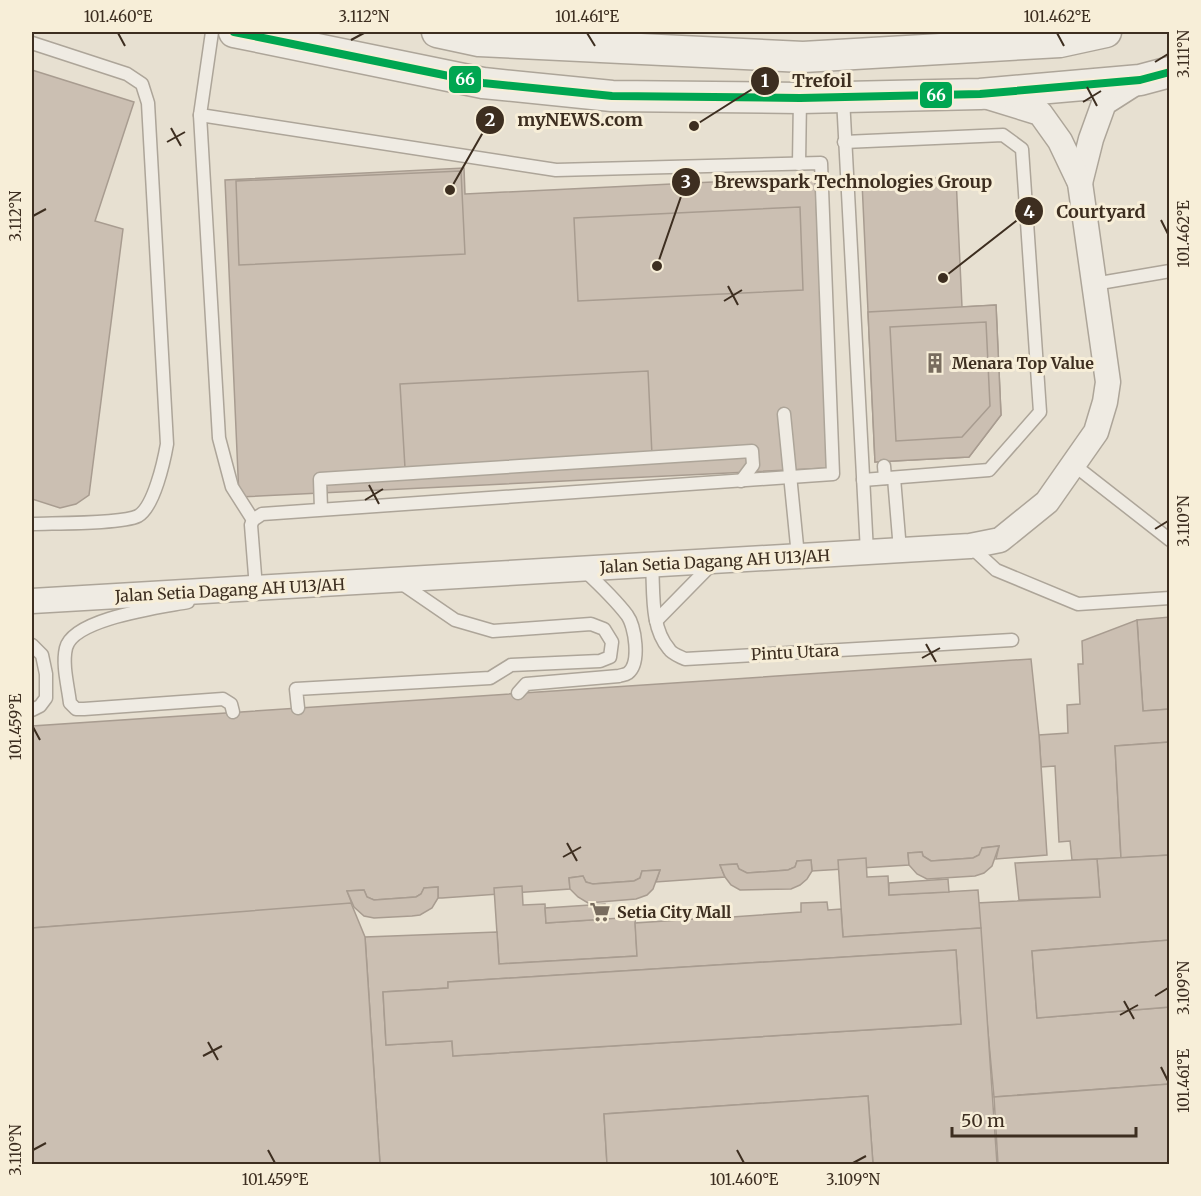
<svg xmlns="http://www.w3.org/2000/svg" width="1201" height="1196" viewBox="0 0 1201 1196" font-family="Merriweather,serif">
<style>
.building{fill:#cbbfb2;stroke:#a89c90;stroke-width:1.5;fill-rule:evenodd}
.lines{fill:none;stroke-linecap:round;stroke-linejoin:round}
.service-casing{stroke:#ada599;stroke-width:15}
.minor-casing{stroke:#ada599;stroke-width:27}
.tertiary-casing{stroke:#ada599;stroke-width:33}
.service{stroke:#efebe3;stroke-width:12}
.minor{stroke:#efebe3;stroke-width:24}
.tertiary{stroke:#efebe3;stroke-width:30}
.bus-1-casing{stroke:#f7eed8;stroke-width:12}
.bus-1{stroke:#00a651;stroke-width:8}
.ticks{fill:none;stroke:#3d2e20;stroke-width:2}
.labels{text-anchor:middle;stroke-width:6;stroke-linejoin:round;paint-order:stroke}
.poi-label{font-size:16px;font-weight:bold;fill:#3d2e20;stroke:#f7eed8;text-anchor:start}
.street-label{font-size:16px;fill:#3d2e20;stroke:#f7eed8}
.leader{fill:none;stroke:#3d2e20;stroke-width:2}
.callout-dot{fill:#3d2e20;stroke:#f7eed8;stroke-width:2}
.mark-label{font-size:18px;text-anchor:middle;font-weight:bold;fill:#fff}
.callout-label{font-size:18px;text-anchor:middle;font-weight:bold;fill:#3d2e20;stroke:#f7eed8;stroke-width:6;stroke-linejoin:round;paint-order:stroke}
.line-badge{stroke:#f7eed8;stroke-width:2}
.badge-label{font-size:16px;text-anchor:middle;font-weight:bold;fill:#fff}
.neatline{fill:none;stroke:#3d2e20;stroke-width:2}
.ticks-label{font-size:15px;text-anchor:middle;fill:#3d2e20}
</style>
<rect width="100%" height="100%" fill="#e7e0d1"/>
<g class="building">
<polygon points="32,70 134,102 95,221 123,229 89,495 76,504 60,508 32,499"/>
<polygon points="464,168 465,194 815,177 828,468 239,497 225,180"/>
<polygon points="461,171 465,254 239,265 236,181"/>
<polygon points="956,177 962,307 996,305 1001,415 969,457 875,462 862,182"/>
<polygon points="800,207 803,290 578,301 574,218"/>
<polygon points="996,305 1001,415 969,457 875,462 868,312"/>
<polygon points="986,322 990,406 962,437 896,441 890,327"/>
<polygon points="648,371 652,455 405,468 400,384"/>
<polygon points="1170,617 1170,709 1143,711 1137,620"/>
<polygon points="1137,620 1143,711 1170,709 1170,742 1115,746 1121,858 1072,860 1070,841 1059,842 1055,766 1041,767 1039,735 1068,733 1067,705 1080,704 1078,664 1083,664 1082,641"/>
<polygon points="1031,659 1039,735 1047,855 996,859 999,846 982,848 979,855 973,858 931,861 923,856 922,852 908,853 909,865 812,871 811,860 797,861 795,867 788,870 747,873 739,869 737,864 720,865 725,877 656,882 660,870 642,871 640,878 634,881 592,884 586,882 583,876 569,878 570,889 442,898 438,898 438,887 424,888 421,894 416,897 374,900 367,897 364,890 347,891 352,904 32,928 32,726"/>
<polygon points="1170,742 1170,855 1121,858 1115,746"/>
<polygon points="999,846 992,866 984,873 975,876 927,879 917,874 909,865 908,853 922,852 923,856 931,861 973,858 979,855 982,848"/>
<polygon points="1170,855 1170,940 1032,951 1037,1018 1170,1007 1170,1084 994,1097 976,903 1100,897 1097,859"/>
<polygon points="866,858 867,877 888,876 889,895 978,890 981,928 843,937 838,860"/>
<polygon points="1097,859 1100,897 1019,900 1015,863"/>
<polygon points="811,860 812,871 807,879 800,885 791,889 740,890 731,885 725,877 720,865 737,864 739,869 747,873 788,870 795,867 797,861"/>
<polygon points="660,870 653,889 647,895 636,899 588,903 578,897 570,889 569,878 583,876 586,882 593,884 634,881 640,878 642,871"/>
<polygon points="948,879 949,892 889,895 889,883"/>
<polygon points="522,886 523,905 545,904 546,923 635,917 637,956 499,964 494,888"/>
<polygon points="438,887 438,898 432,908 420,915 412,916 374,918 364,916 354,907 347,891 364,890 367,897 374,900 416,897 421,894 424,888"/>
<path d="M827,902L828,910L841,909L843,937L981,928L997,1164H873L868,1096L604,1114L607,1164H380L365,937L497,932L499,964L637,956L635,923L709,918V909L731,908L732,917L801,912V903ZM956,950L961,1024L453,1056L452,1041L386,1045L383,992L448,988V982Z"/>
<polygon points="351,903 365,937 380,1164 32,1164 32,928"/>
<polygon points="605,904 606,919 546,923 545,908"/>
<polygon points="1170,940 1170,1007 1037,1018 1032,951"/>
<polygon points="956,950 961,1024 453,1056 452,1041 386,1045 383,992 448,988 448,982"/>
<polygon points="1170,1084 1170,1164 998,1164 994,1097"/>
<polygon points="868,1096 873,1164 607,1164 604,1114"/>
</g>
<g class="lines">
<g class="service-casing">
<g id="service">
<polyline points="212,32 200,115 556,170 821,163 833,474 262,514 253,520 251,525 256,588 252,589"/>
<path d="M32,43L127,74L142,84L148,103L167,444C164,461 154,507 138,516C122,524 53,523 32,524"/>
<polyline points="843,98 867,552"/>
<polyline points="200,115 219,438 232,487 253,520"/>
<polyline points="844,142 1003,135 1022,149 1040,412 989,470 863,480"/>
<polyline points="799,164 800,98"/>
<polyline points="1094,284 1170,271"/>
<polyline points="784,414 798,556"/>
<polyline points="1074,465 1170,540"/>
<polyline points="884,466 885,478"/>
<polyline points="894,478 900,550"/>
<polyline points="321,509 320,479 752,451 753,465 741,481"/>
<polyline points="970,546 996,570 1078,604 1170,598"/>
<path d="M652,565C654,591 650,627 669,649C672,654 679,656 685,659L1012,640"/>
<path d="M188,602C163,607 73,618 66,648C62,665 68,686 70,703L76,709H84L223,699L231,704L233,712"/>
<polyline points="656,621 713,563"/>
<polyline points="32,645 42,655 46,674 46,698 40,706 32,710"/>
<path d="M518,693L526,684L619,676C622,675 625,675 628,673C641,663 635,626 627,615C614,598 599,584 584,570"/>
<polyline points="298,708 296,689 490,678 511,665 600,661 610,657 612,642 604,629 591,624 493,631 455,620 401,583"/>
</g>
</g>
<g class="minor-casing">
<g id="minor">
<polyline points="1080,183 1091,139 1104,103 1140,80"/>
<polyline points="32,601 970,546 1000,540 1047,502 1096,432 1105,402 1108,382 1080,183 1060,141 1040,113 985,96"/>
</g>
</g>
<g class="tertiary-casing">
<g id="tertiary">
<polyline points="234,32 483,83 612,96 800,98 980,94 1140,80 1170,72"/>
<polyline points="437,32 479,41 803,57 1060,42 1106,32"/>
</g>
</g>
<use href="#service" class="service"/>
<use href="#minor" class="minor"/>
<use href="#tertiary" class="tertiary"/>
<g class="bus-1-casing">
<polyline id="bus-1" points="234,32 483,83 612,96 800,98 980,94 1140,80 1170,72"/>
</g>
<use href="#bus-1" class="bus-1"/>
</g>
<path class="ticks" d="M118,33L125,46M587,33L595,46M1057,33L1064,46M351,40L364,33M1155,62L1168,54M1087,87L1097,106M1083,102L1101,91M171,128L181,146M167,142L185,132M33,216L46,209M1161,220L1168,234M728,286L738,305M724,301L742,290M369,485L379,504M365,500L383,489M1155,529L1168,521M926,644L936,662M922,658L940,648M33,727L40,740M567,843L577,861M563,857L581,847M1155,996L1168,988M1124,1001L1134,1019M1120,1015L1138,1005M208,1042L218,1060M203,1056L222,1046M1161,1067L1168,1081M33,1150L46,1143M268,1150L275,1163M737,1150L744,1163M853,1163L866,1156"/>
<defs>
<g id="building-bare" transform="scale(1.62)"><path d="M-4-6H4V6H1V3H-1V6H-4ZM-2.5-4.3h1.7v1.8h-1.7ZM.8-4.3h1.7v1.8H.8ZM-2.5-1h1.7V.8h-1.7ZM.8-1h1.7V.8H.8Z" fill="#786c5e" stroke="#f7eed8" stroke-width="2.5" paint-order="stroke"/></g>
<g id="supermarket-bare" transform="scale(1.62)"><path d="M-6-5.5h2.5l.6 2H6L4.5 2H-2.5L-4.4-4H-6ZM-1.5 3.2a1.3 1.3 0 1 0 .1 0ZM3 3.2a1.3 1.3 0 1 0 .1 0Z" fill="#786c5e" stroke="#f7eed8" stroke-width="2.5" paint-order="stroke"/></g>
</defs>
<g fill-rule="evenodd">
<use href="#building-bare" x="935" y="363"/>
<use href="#supermarket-bare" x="600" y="912"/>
</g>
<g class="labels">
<g class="poi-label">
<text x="952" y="369">Menara Top Value</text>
<text x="617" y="918">Setia City Mall</text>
</g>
<g class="street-label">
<text transform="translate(715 561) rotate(-3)" y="6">Jalan Setia Dagang AH U13/AH</text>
<text transform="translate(230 590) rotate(-3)" y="6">Jalan Setia Dagang AH U13/AH</text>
<text transform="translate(795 652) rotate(-3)" y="6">Pintu Utara</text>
</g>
</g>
<path class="leader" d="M694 126L765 81M450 190L490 120M657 266L686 182M943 278L1029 211"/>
<g class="callout-dot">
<circle cx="694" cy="126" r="6"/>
<circle cx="450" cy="190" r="6"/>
<circle cx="657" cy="266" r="6"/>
<circle cx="943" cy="278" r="6"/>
<circle cx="765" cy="81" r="15"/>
<circle cx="490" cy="120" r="15"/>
<circle cx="686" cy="182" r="15"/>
<circle cx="1029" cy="211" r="15"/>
</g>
<g class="mark-label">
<text x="765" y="87">1</text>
<text x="490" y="126">2</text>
<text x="686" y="188">3</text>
<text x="1029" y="218">4</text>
</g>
<g class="callout-label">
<text x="822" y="87">Trefoil</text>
<text x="580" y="126">myNEWS.com</text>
<text x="853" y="188">Brewspark Technologies Group</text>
<text x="1101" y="218">Courtyard</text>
</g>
<g class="line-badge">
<rect x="448" y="65" width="34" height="29" rx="6" fill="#00a651"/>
<rect x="919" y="81" width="34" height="28" rx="6" fill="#00a651"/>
</g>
<g class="badge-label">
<text x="465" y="85">66</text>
<text x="936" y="101">66</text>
</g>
<rect width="1201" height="1196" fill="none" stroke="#f7eed8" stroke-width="66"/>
<path d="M952 1127v9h184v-9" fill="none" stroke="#3d2e20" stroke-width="3"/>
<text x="961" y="1127" font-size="18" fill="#3d2e20" stroke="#f7eed8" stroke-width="4.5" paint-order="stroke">50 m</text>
<rect x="33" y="33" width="1135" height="1130" class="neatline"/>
<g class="ticks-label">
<text x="118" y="22">101.460°E</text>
<text x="364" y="22">3.112°N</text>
<text x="587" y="22">101.461°E</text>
<text x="1057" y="22">101.462°E</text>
<text transform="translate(1184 54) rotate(-90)" y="5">3.111°N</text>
<text transform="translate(16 216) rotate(-90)" y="5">3.112°N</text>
<text transform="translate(1184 234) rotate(-90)" y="5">101.462°E</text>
<text transform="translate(1184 521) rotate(-90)" y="5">3.110°N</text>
<text transform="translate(16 727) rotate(-90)" y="5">101.459°E</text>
<text transform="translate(1184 988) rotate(-90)" y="5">3.109°N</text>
<text transform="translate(1184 1081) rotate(-90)" y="5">101.461°E</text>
<text transform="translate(16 1150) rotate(-90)" y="5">3.110°N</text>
<text x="275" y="1185">101.459°E</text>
<text x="744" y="1185">101.460°E</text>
<text x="853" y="1185">3.109°N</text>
</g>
</svg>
